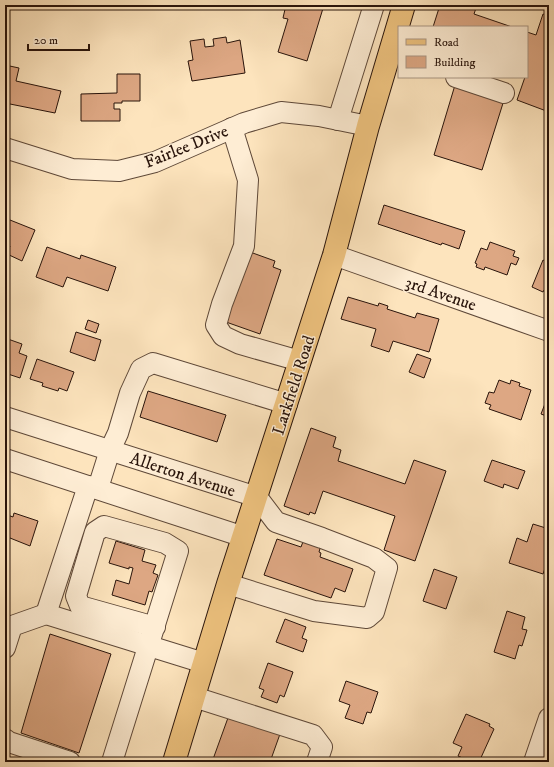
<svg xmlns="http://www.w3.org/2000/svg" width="554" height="767" viewBox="0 0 554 767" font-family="'IM FELL DW Pica',serif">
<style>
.building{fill:#dda783;stroke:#29140b}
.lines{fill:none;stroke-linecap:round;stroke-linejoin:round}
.minor-casing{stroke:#5e4838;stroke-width:22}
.major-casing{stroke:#29140b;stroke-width:24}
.minor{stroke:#feedd4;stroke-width:20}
.major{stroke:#eec27e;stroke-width:22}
.labels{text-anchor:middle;stroke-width:3;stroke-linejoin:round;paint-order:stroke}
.street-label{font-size:17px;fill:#29140b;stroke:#feedd4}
</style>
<rect width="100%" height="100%" fill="#fde4bd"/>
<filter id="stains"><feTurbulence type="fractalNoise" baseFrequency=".005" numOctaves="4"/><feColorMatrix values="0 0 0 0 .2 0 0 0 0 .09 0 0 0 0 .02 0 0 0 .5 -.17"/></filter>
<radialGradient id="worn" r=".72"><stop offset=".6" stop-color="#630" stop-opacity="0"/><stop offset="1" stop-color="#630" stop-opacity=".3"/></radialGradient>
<g class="building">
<polygon points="286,5 324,5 307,61 278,52 288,19 283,18"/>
<polygon points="440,5 477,5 474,14 512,27 433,27"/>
<polygon points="543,14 549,16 549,112 517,100 525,77 527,77 527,32 536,35"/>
<polygon points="226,37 227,43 240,40 245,73 192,81 188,61 193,60 190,41 204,39 205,47 214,46 213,39"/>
<polygon points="5,65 19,68 16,81 61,91 55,113 5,103"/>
<polygon points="117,74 140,74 140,101 122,101 122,103 114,103 114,109 120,109 120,121 81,121 81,94 117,93"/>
<polygon points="455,85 504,100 482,170 434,155"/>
<polygon points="384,205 465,231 459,249 442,243 441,245 378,224"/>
<polygon points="5,218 35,230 22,261 7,254 10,246 5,244"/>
<polygon points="490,242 515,251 513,256 519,258 516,265 511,263 507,275 485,267 484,270 476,267 477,264 475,263 481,248 487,250"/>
<polygon points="47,247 80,259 81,255 116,267 108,291 67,277 63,287 36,277"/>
<polygon points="250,252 275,261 273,267 281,270 260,334 226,322"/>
<polygon points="543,260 549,263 549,292 544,290 543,292 532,287"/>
<polygon points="348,297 378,306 379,303 388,306 387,309 415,318 417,313 439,319 429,352 393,341 389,352 371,346 376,329 341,319"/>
<polygon points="88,320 99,324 96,333 85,329"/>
<polygon points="76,332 101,340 95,361 70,352"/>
<polygon points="5,338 22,344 19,353 27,356 20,378 5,373"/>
<polygon points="417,354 431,359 424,378 409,372"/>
<polygon points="37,359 74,372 67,391 59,388 58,391 42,386 43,383 30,379"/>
<polygon points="499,380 510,384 511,380 520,383 519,386 531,390 521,420 489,409 491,405 485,403 489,392 494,393"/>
<polygon points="148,391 226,415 217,442 140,417"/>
<polygon points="548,396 549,396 549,417 541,414"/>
<polygon points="311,428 336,437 333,447 341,450 338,461 405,484 414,460 446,471 415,561 384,550 395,516 323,491 315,514 310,512 309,515 284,506"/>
<polygon points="492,460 525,471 518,489 504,484 503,488 484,481"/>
<polygon points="14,513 38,521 30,546 5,536 5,514 13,517"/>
<polygon points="533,524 549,529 549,557 543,574 509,563 517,538 527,542"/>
<polygon points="277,539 301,547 304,539 321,545 319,552 321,553 320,557 353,569 345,592 335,588 331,598 264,575"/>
<polygon points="116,541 145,550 142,561 156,565 153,573 158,575 152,592 149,591 145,605 112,595 116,580 129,584 133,568 129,567 129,569 109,563"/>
<polygon points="434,569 457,577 446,609 423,601"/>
<polygon points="507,611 525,617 522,629 527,630 522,646 519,645 515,659 494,652"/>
<polygon points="285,619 306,627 302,638 307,640 303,652 276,642"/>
<polygon points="50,634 111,654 79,753 21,733"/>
<polygon points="268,663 293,672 284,697 280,695 277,703 261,697 264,690 259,688"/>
<polygon points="346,681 378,692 371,713 367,712 363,724 345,718 350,705 339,701"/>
<polygon points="466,714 490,724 489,726 494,729 479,762 472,762 458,756 462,747 453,743"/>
<polygon points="229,715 280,734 270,762 212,762"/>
</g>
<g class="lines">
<g class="minor-casing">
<g id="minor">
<polyline points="456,77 504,93"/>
<polyline points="338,120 374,5"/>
<polyline points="232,128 248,180 244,246 222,304 216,325 223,336 240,344 300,361"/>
<polyline points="5,148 72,169 119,171 155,162 244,123 281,112 319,116 368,126"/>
<polyline points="334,255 549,331"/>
<polyline points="5,417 257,497 276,522 322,538 374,558 387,568 374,612 367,618 314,611 228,584"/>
<polyline points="5,459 244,537"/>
<polyline points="98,488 110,450 118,433 130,393 141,369 153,363 287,404"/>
<polyline points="46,614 88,486"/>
<polyline points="5,648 12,626 46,614 204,663"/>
<polyline points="194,697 313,735 322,747 317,762"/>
<polyline points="5,739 9,742 70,762"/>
<path d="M112,762C134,692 156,622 178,551L165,543L104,526L95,532L76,596L80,606L155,627"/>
<polyline points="534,762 549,718"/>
</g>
</g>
<g class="major-casing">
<polyline id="major" points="174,762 228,584 334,255 368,126 404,5"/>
</g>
<use href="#minor" class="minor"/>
<use href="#major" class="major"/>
</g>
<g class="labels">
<g class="street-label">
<text transform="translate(186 146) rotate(-22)" y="6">Fairlee Drive</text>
<text transform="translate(441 293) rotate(19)" y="6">3rd Avenue</text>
<text transform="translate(293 385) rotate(-72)" y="6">Larkfield Road</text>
<text transform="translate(183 474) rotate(18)" y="6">Allerton Avenue</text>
</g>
</g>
<rect width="554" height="767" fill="none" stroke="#fde4bd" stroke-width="20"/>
<rect x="6" y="6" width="542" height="755" fill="none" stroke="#29140b" stroke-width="2"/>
<rect x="10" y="10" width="534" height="747" fill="none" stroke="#29140b"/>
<rect x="398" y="26" width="130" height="52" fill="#feedd4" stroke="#a99684"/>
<rect x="406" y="39" width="20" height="6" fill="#eec27e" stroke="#a99684"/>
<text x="434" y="46" font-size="12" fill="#29140b">Road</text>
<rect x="406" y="56" width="20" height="12" fill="#dda783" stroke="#a99684"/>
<text x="434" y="66" font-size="12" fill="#29140b">Building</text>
<path d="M28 44v6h61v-6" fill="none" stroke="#29140b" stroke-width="2"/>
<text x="34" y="44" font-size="12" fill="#29140b" stroke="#feedd4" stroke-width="3" paint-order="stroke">20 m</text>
<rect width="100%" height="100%" filter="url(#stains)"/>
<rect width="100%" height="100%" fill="url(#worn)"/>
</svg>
